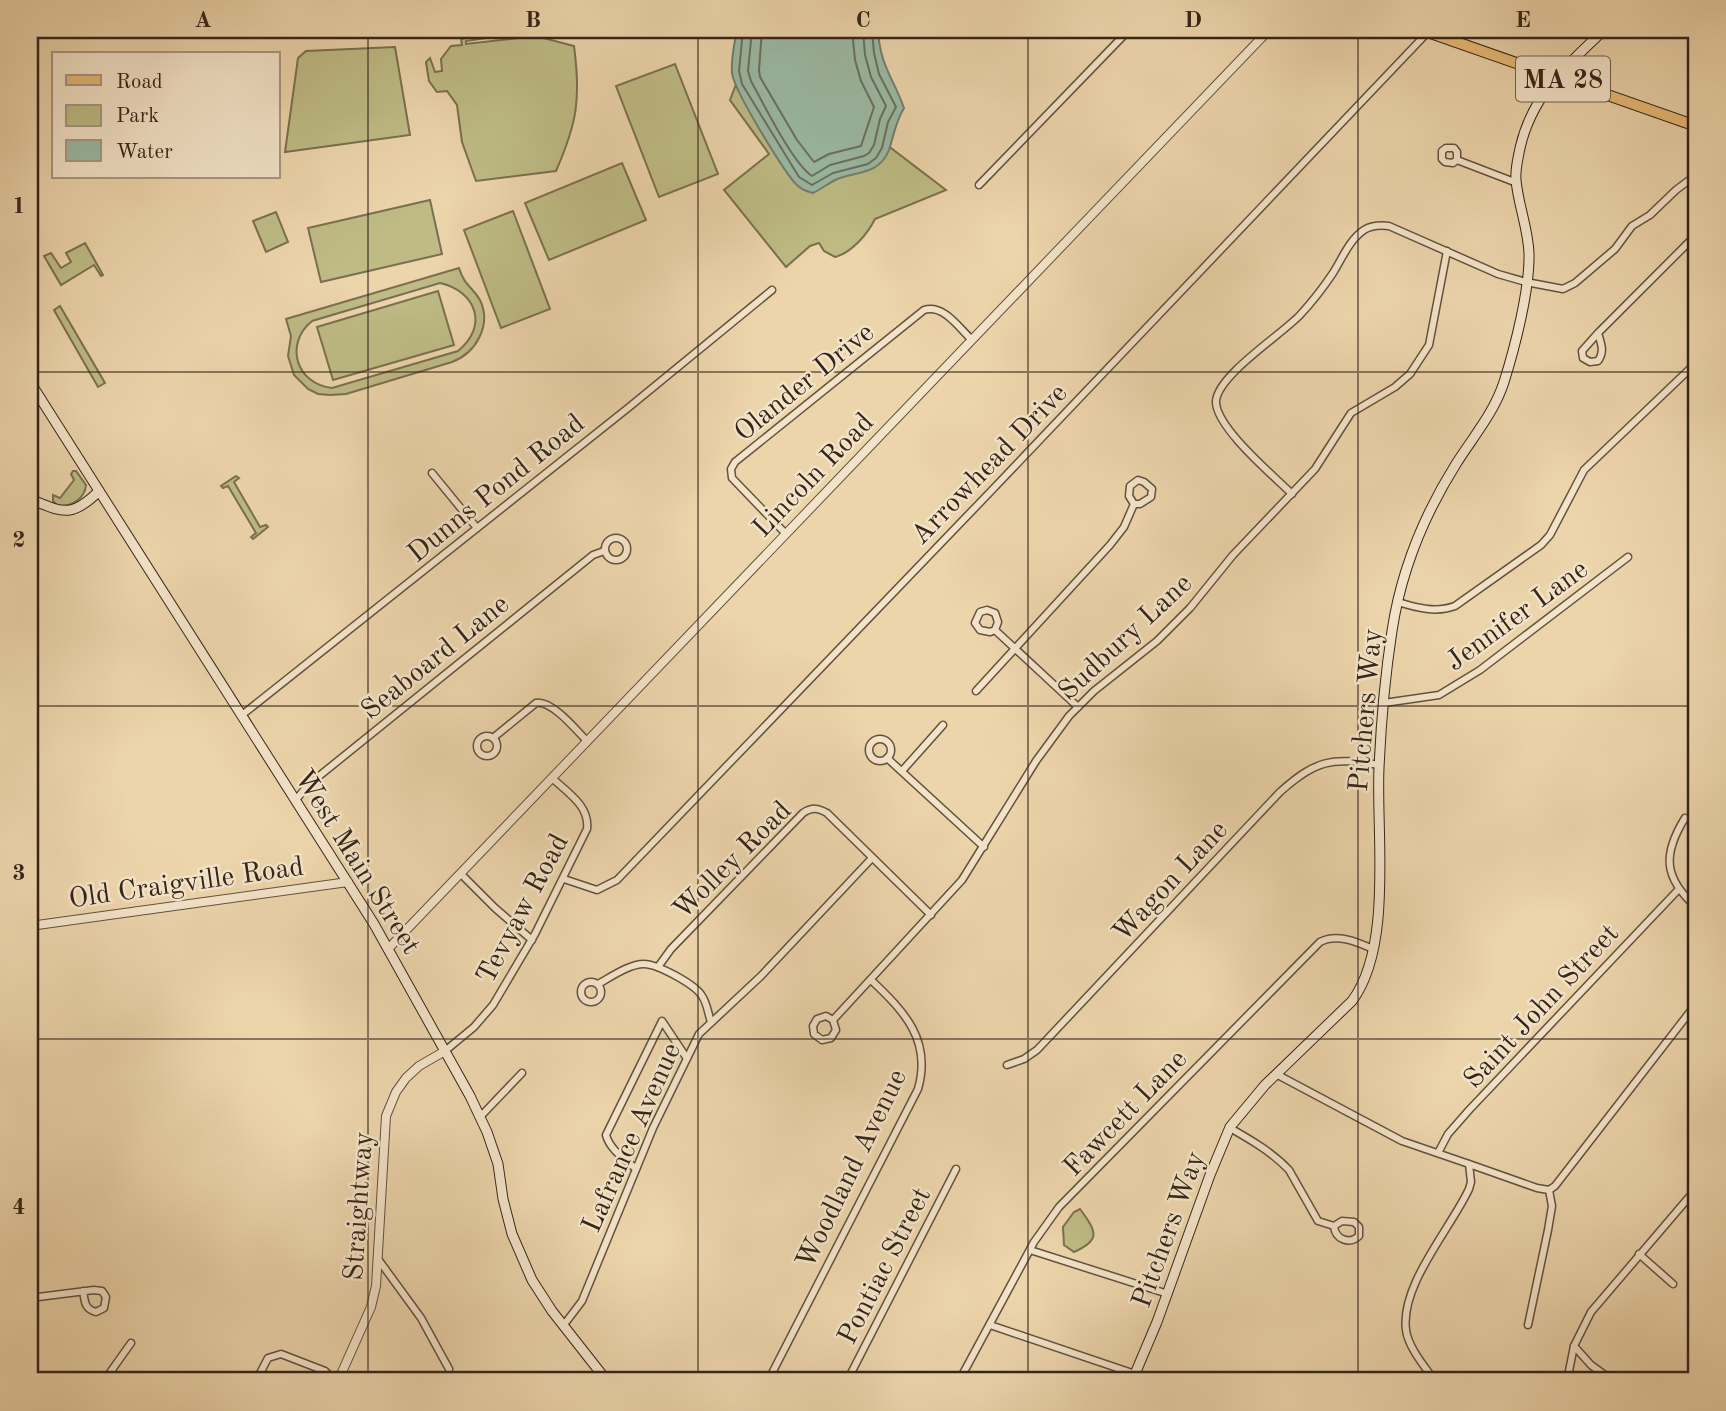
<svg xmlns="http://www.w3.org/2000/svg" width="1726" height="1411" viewBox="0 0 1726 1411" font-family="'Old Standard TT',serif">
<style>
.green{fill:#bebb85;stroke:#7a704f;stroke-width:2;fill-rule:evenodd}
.water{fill:#9ab9a4;stroke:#727e6c;stroke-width:2}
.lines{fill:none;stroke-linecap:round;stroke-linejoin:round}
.shore{stroke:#686f5e;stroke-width:2}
.minor-casing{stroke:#63513e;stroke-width:9}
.tertiary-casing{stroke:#63513e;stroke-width:10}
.secondary-casing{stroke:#352519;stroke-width:11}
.primary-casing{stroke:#352519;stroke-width:12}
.minor{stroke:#f3e3c8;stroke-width:6}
.tertiary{stroke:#f3e3c8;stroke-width:8}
.secondary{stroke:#f3e3c8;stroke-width:9}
.primary{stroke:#e6ba76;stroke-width:10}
.grid{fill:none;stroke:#352519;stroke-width:2;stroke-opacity:0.55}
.labels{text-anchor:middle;stroke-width:5;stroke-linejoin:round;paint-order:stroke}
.shield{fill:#f3e3c8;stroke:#6e5e4e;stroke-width:2}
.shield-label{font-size:26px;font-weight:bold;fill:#352519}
.street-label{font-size:28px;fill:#352519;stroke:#f3e3c8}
.neatline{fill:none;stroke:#352519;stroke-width:2.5}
.grid-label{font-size:23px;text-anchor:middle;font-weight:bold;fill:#352519}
</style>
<rect width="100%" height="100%" fill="#ecd4ab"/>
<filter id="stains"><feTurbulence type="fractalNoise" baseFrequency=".00286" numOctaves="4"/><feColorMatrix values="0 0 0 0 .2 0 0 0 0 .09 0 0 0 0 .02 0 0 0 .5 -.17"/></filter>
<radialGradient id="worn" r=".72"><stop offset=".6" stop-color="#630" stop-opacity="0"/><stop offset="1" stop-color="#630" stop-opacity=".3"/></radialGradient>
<g class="green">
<path d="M757,30H820L874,135L946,190L875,219C867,235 851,253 835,257L824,251L819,243L810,246L786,267L724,190L769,154L730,100Z"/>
<path d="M486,33L500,36L466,41V44L536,36L574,46C581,99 577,123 556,171L476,181L462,142L457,105L447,91L437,92L429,81L426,62L430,58L435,72L442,71L441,59L451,46L462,45L461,39L466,38V36Z"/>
<polygon points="395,47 410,135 285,152 298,58 306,51"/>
<polygon points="675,64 718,174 659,197 616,86"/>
<polygon points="622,163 646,220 549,260 525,203"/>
<polygon points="430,200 442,254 321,282 308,228"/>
<polygon points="513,211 550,309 501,328 464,230"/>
<polygon points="276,212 288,242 266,252 253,221"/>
<polygon points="85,243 103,275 101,276 94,265 61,285 44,256 51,253 61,268 71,262 66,253"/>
<path d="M459,268C465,287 472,286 480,300C492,325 476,353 452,362L346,394L330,395L318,394L308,389L294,375L288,356L291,336L286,319ZM440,283C476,291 489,326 458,351L332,388C296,384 284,344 312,321Z"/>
<polygon points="438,291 454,345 333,380 317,327"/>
<polygon points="60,306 105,383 98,387 54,310"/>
<path d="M73,471H76L86,485C85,498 72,507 58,506L53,501V495L60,498L74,480L71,474Z"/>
<polygon points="236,476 239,478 234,482 260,527 266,525 268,527 253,539 251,537 256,533 228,486 223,488 221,486"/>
<path d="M1080,1209C1097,1232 1101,1240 1074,1252L1064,1245L1063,1227L1074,1212Z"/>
</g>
<path class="water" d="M737,30H878C880,66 893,77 904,108C895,123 894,135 889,150C879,175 857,171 837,179C829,183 821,189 813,193C805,191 800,189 794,182C781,166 734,91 732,73C731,59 734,44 737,30Z"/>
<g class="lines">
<g class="shore">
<polyline points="743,30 739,71 742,84 799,177 812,185 833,173 868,164 876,158 882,148 888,122 896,107 879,74 874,53 872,30"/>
<path d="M752,30L748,71L751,81C763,103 793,164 812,176L830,165L864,156L869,153L874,145L880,119L886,106L871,77L865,55L863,30"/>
<polyline points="762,30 759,70 760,77 797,140 814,162 829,154 861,146 874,107 861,81 855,60 852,30"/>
</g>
<g class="minor-casing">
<g id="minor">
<polyline points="1457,160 1457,152 1454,148 1446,148 1442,151 1442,159 1445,162 1453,163 1457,160 1517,183"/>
<polyline points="979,185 1129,30"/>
<path d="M1598,333C1601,344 1605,351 1598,361L1590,362L1583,358L1582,351L1598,333L1696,235"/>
<polyline points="432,473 477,528"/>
<path d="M1292,494C1274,476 1215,427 1216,401C1218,375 1281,335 1300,315C1312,302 1323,288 1333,273C1342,259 1349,240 1364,230C1372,225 1380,225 1389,226L1498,274L1526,282L1563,289L1575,283L1615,249L1632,226L1650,215L1676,190L1696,175"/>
<path d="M786,534L732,478L731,469L735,462L924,310C944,304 959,328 972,340"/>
<circle cx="616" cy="549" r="11"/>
<path d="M1398,602C1417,608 1436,613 1455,606L1541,545L1550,535L1584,470L1696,363"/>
<polyline points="995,630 998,622 995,613 987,610 980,612 975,623 980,630 990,632 995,630 1078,707"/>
<polyline points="976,691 1110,545 1124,527 1134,504 1140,504 1151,497 1152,489 1144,482 1138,480 1130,486 1129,496 1134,504"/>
<polyline points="1384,703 1439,695 1480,670 1628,557"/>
<polyline points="242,715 628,408 772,290"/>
<circle cx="487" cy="746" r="10"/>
<path d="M493,738L536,703C552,700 576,730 587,741"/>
<circle cx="880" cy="750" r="11"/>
<polyline points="887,758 984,847"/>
<polyline points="902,771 943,725"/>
<polyline points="295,801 308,785 593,555 604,551"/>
<path d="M1685,818C1662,855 1664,878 1696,907"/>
<polyline points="461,874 495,908 532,940"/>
<polyline points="564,879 597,890 617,880 993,489 1429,31"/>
<path d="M658,967L671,949L803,813C812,807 818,808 827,813L931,915"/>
<circle cx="591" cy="992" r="10"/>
<path d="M598,984C611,977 629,964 644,964C657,964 695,984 702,996C707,1003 708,1013 711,1022"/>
<polyline points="833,1020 826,1016 817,1019 813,1026 814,1034 822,1040 831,1038 836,1030 833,1020 962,880 1036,761 1069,716 1094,691 1157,641 1190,608 1233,555 1315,469 1351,413 1395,387 1410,374 1429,345 1447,251"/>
<path d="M445,1051L474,1027L493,1005L535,934L587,829C590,806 567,792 552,778"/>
<path d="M1007,1065L1024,1059L1037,1050L1280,792C1316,760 1331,757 1379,765"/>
<path d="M1276,1074L1402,1141L1469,1164L1471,1182L1469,1189C1451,1228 1400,1285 1406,1330C1408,1347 1425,1367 1435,1381"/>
<polyline points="480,1117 522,1073"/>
<path d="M1230,1128C1251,1140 1272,1152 1289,1170L1318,1221L1334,1226L1342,1221L1354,1222L1359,1227V1236C1349,1245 1335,1239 1334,1226"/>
<polyline points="1438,1153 1448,1134 1470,1109 1678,890"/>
<polyline points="1469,1164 1537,1188 1549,1190"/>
<path d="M636,1169C625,1159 610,1150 606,1135L662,1021L686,1057"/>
<polyline points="1549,1190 1555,1186 1696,1004"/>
<polyline points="1030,1250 1168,1294"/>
<polyline points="1639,1254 1673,1284"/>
<polyline points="378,1259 421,1318 449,1369"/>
<path d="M30,1298L94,1290L102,1291L106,1297L104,1308L96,1312C84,1309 85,1301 83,1291"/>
<polyline points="990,1325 1135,1374"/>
<polyline points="1528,1325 1548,1230 1552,1206 1549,1190"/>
<polyline points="563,1326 582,1301 653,1128 699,1034 761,976 872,858"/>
<polyline points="1574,1346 1591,1365 1613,1381"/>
<polyline points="104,1381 131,1343"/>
<polyline points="256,1381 268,1358 281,1354 325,1371 335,1381"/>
<path d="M768,1381L918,1089C932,1040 904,1011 871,980"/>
<polyline points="847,1381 956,1169"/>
<path d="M959,1381L1034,1242L1059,1207L1320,942C1337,933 1357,942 1373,949"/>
<polyline points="1567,1381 1574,1346 1591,1312 1696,1189"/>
</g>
</g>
<g class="tertiary-casing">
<g id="tertiary">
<polyline points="30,926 348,882"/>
<polyline points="388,949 1269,30"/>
<polyline points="338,1381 371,1307 376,1286 386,1116 396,1092 406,1078 419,1066 445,1051"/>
</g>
</g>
<g class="secondary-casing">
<g id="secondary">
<polyline points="30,382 374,924 470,1096 487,1132 498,1164 503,1199 512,1234 532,1280 552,1311 607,1381"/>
<path d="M30,499C62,512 71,519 99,491"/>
<path d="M1132,1381L1157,1322L1210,1175L1230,1127L1265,1085L1352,1001C1393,946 1376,834 1379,768C1381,723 1385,676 1392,631C1401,571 1424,515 1456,464C1473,437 1494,413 1504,382C1515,347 1530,289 1529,253C1528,228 1518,204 1516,180C1515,169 1518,159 1520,148C1532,95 1566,66 1604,30"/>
</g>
</g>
<g class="primary-casing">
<polyline id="primary" points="1422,30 1696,126"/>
</g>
<use href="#minor" class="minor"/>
<use href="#tertiary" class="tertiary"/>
<use href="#secondary" class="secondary"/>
<use href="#primary" class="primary"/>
</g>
<path class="grid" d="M368,30V1381M698,30V1381M1028,30V1381M1358,30V1381M30,372H1696M30,706H1696M30,1039H1696"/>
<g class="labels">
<rect class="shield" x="1516" y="56.5" width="94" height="45" rx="5"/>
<g class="shield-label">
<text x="1563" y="88">MA 28</text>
</g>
<g class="street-label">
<text transform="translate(803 381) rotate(-39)" y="10">Olander Drive</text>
<text transform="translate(988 463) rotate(-46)" y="10">Arrowhead Drive</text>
<text transform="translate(812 474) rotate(-46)" y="10">Lincoln Road</text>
<text transform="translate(495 487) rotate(-39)" y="10">Dunns Pond Road</text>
<text transform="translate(1516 614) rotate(-36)" y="10">Jennifer Lane</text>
<text transform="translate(1124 636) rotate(-43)" y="10">Sudbury Lane</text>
<text transform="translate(434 656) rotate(-39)" y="10">Seaboard Lane</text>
<text transform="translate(1364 710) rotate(-85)" y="10">Pitchers Way</text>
<text transform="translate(731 859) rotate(-45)" y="10">Wolley Road</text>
<text transform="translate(359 861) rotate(58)" y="10">West Main Street</text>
<text transform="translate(1169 880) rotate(-47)" y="10">Wagon Lane</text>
<text transform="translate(186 881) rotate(-8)" y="10">Old Craigville Road</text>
<text transform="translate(521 908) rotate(-62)" y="10">Tevyaw Road</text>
<text transform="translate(1540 1005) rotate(-47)" y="10">Saint John Street</text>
<text transform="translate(1124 1112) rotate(-46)" y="10">Fawcett Lane</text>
<text transform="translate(630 1137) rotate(-66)" y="10">Lafrance Avenue</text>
<text transform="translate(850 1168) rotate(-64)" y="10">Woodland Avenue</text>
<text transform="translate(357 1206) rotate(-86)" y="10">Straightway</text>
<text transform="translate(1167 1229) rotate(-70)" y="10">Pitchers Way</text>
<text transform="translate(883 1265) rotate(-63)" y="10">Pontiac Street</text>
</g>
</g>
<rect width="1726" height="1411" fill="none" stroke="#ecd4ab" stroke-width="77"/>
<rect x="52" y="52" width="228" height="126" fill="#f3e3c8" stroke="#a79782" stroke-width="2"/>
<rect x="66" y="75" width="35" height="10" fill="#e6ba76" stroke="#a79782" stroke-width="2"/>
<text x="116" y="88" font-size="21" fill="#352519">Road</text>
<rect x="66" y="105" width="35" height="21" fill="#bebb85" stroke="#a79782" stroke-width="2"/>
<text x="116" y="122" font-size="21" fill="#352519">Park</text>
<rect x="66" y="140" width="35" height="21" fill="#9ab9a4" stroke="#a79782" stroke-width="2"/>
<text x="116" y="158" font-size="21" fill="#352519">Water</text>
<rect x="38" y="38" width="1650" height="1334" class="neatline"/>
<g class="grid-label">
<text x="203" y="27">A</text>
<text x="533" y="27">B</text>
<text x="863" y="27">C</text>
<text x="1193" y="27">D</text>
<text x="1523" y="27">E</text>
<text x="19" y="213">1</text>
<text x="19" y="547">2</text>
<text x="19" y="880">3</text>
<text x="19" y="1214">4</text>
</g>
<rect width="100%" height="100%" filter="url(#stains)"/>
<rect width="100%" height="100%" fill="url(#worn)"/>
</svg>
